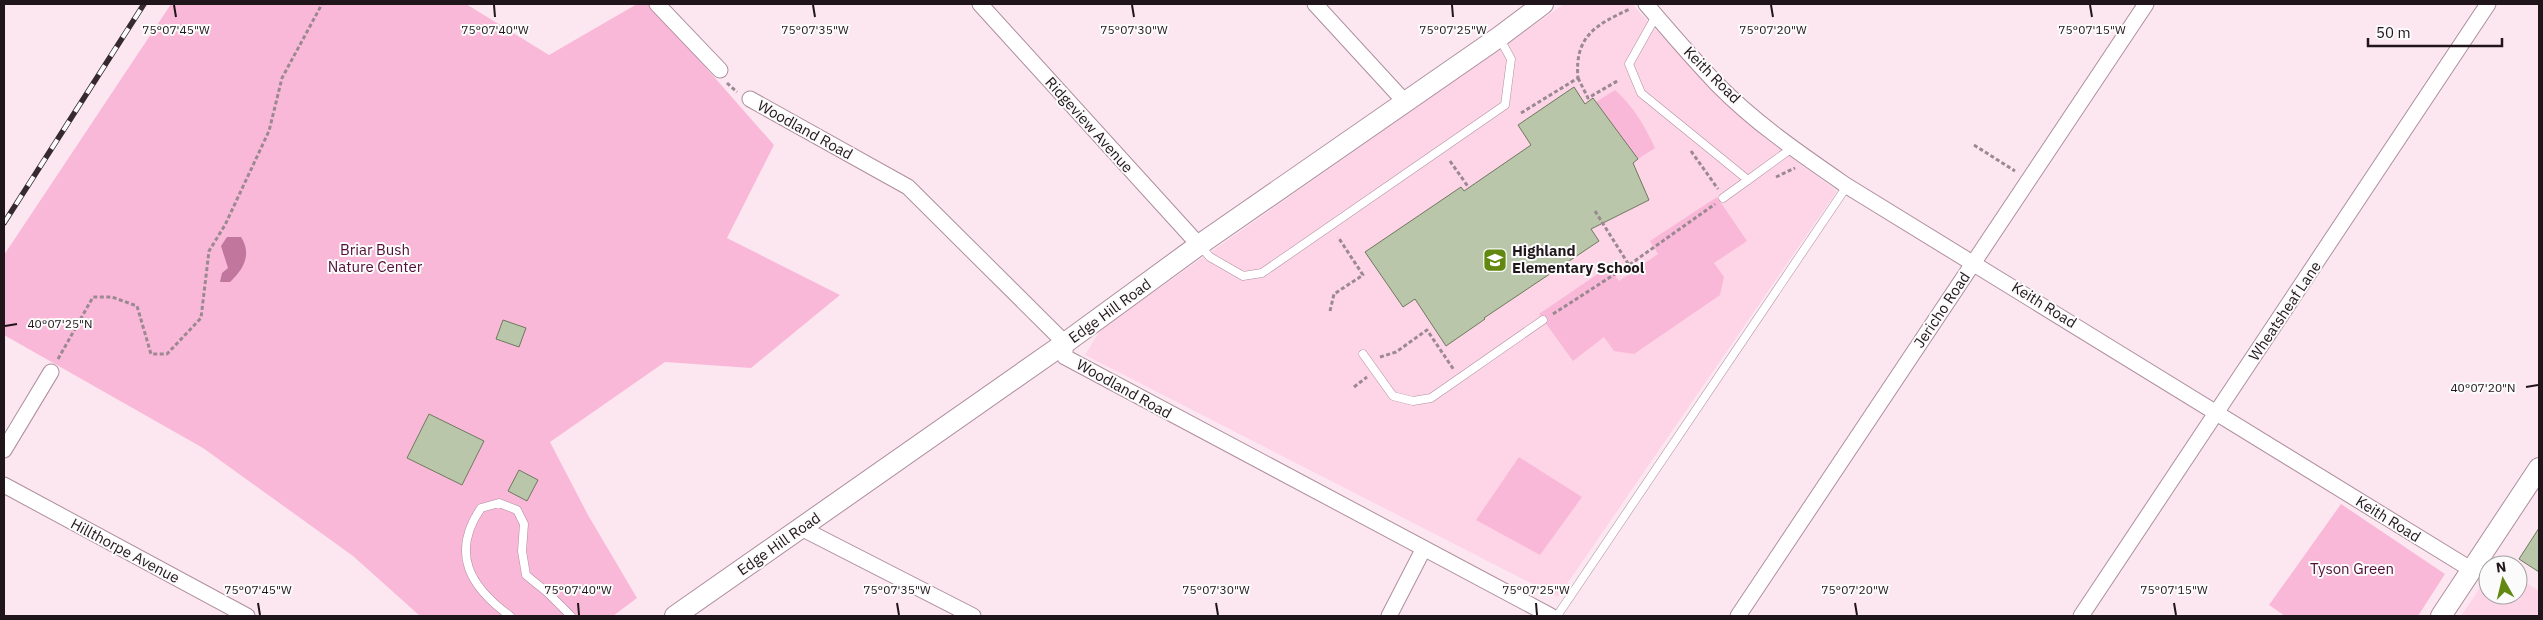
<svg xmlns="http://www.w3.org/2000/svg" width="2543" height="620" viewBox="0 0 2543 620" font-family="'IBM Plex Sans',sans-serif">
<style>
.built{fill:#fed4e7}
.green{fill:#fab8d8}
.water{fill:#c1779d}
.building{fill:#b9c6a9;stroke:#6d795e}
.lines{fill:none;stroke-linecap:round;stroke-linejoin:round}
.service-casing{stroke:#ae8e9d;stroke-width:9}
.minor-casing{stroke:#ae8e9d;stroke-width:17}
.tertiary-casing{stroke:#ae8e9d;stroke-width:22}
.path{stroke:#9a8991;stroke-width:3;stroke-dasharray:4 2.5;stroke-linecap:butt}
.service{stroke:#fff;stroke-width:8}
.minor{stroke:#fff;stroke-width:15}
.tertiary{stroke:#fff;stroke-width:20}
.rail-casing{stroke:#362a30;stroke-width:5.5}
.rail{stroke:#fbfbfb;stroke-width:4;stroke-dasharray:11;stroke-linecap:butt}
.ticks{fill:none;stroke:#20151a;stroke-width:2}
.labels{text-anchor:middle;stroke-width:4;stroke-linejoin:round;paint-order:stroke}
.street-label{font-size:15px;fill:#20151a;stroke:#fbfbfb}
.park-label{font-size:15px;fill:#510e37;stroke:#fbfbfb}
.poi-label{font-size:15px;font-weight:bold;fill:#20151a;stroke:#fbfbfb;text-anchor:start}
.ticks-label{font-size:12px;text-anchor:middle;fill:#20151a;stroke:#fbfbfb;stroke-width:4;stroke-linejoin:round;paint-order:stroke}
</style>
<rect width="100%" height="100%" fill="#fce7f1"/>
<g class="built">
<polygon points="1564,4 1632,4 1713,91 1766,139 1837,191 1558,597 1085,355 1101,329"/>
<polygon points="2488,576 2488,595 2518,595 2518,578 2539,591 2539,616 2461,616"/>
</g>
<g class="green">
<polygon points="171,4 466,4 549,55 637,4 650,4 774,145 727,238 840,295 751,368 665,362 550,442 588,515 637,598 613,616 420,616 353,556 203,448 4,335 4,255"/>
<path d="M1615,90C1634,107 1644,125 1655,148L1638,159L1596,102Z"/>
<polygon points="1717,197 1747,241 1714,263 1724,277 1720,295 1634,354 1614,351 1604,337 1573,361 1539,314 1608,267 1619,281 1658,254 1650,241"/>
<polygon points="1519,457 1582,497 1540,555 1476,520"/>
<polygon points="2341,504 2445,574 2418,616 2285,616 2269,605"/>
</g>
<path class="water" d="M227,237H241C252,254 244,269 230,282H220L222,273L228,268L221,246Z"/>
<g class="building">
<polygon points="1574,87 1585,104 1593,98 1638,159 1633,163 1649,200 1591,229 1599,241 1484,318 1485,319 1446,346 1415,299 1403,307 1365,252 1461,187 1464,191 1531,145 1518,125"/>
<polygon points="503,320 526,328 519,347 496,339"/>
<polygon points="429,414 484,441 462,485 407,458"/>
<polygon points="519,470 538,480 527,501 508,491"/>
<polygon points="2539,528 2539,572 2519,559"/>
</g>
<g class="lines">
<g class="service-casing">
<g id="service">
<polyline points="1656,16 1629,64 1641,93 1748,180 1792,148"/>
<polyline points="1723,198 1748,180"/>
<polyline points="1199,245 1210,257 1243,276 1262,273 1505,105 1511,59 1500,39"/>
<polyline points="1363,354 1393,396 1413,401 1431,398 1543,320"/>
<path d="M510,616C470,587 450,553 481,508L499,503L517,510L524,524L522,551L526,575L548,593L571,616"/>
<polyline points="1557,616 1847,186"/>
</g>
</g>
<g class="minor-casing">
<g id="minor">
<polyline points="657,4 720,70"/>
<polyline points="980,4 1199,245"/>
<polyline points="1315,4 1405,102"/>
<path d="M1646,4C1669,31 1692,58 1717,84C1755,123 1802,155 1847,186L2472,570"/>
<polyline points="750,99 908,187 1065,343 1065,357 1551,616"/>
<polyline points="4,450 51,372"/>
<polyline points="4,485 247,616"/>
<polyline points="801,528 973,616"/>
<polyline points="1389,616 1423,550"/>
<polyline points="1738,616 2146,4"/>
<polyline points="2081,616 2488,4"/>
</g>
</g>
<g class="tertiary-casing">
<g id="tertiary">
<polyline points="675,616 1065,343 1199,245 1499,37 1543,4"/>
<polyline points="2441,616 2539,468"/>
</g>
</g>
<g class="path">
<polyline points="1578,78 1588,98 1619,80"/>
<polyline points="727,83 737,92"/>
<path d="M1521,113L1578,78C1574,36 1597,24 1630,9"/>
<polyline points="1974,145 2015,171"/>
<polyline points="1691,151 1718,189"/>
<polyline points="1450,161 1469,188"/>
<polyline points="1776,177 1795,168"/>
<polyline points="1595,211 1629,265"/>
<polyline points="1330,311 1334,294 1363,275 1338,237"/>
<polyline points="1553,314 1629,265 1715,204"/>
<polyline points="1380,357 1396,352 1427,330 1454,370"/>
<polyline points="58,359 93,297 112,297 137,306 151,354 167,354 201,318 209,251 225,225 269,131 282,78 322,4"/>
<polyline points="1354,387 1367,377"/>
</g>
<use href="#service" class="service"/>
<use href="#minor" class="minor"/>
<use href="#tertiary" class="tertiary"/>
<g class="rail-casing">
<polyline id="rail" points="4,223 144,4"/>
</g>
<use href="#rail" class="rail"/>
</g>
<path class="ticks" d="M174,5L176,17M494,5L495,17M813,5L815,17M1132,5L1134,17M1452,5L1453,17M1771,5L1773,17M2090,5L2092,17M5,326L17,324M2526,387L2538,385M258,603L260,615M578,603L579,615M897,603L899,615M1216,603L1218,615M1536,603L1537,615M1855,603L1857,615M2174,603L2176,615"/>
<defs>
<g id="school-square" transform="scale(1.25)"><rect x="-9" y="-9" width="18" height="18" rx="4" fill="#628810" stroke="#fbfbfb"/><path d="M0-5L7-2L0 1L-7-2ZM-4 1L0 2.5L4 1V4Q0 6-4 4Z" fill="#fff"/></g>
</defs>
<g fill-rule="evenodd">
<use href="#school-square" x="1495" y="260"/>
</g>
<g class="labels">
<g class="street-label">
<text transform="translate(1712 75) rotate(45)" y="5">Keith Road</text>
<text transform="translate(1089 125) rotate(48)" y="5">Ridgeview Avenue</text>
<text transform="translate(805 130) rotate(29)" y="5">Woodland Road</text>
<text transform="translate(2044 305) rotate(32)" y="5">Keith Road</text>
<text transform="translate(1942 310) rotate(-56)" y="5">Jericho Road</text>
<text transform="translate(1110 311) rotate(-36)" y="5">Edge Hill Road</text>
<text transform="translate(2285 311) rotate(-56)" y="5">Wheatsheaf Lane</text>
<text transform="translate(1124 389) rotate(29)" y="5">Woodland Road</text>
<text transform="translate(2388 519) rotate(32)" y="5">Keith Road</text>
<text transform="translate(779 544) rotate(-35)" y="5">Edge Hill Road</text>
<text transform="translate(125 551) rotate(28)" y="5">Hillthorpe Avenue</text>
</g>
<g class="park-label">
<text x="375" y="255">Briar Bush<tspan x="375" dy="17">Nature Center</tspan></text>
<text x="2352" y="574">Tyson Green</text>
</g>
<g class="poi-label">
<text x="1512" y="256">Highland<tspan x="1512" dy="17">Elementary School</tspan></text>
</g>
</g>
<g class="ticks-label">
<text x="176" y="34">75°07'45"W</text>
<text x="495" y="34">75°07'40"W</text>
<text x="815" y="34">75°07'35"W</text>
<text x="1134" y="34">75°07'30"W</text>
<text x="1453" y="34">75°07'25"W</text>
<text x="1773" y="34">75°07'20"W</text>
<text x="2092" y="34">75°07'15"W</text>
<text x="60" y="328">40°07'25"N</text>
<text x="2483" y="392">40°07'20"N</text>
<text x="258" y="594">75°07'45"W</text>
<text x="578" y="594">75°07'40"W</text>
<text x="897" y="594">75°07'35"W</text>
<text x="1216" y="594">75°07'30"W</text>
<text x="1536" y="594">75°07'25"W</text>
<text x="1855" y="594">75°07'20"W</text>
<text x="2174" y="594">75°07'15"W</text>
</g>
<rect width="2543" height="620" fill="none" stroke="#20151a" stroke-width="10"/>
<g transform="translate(2503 580) rotate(352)"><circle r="24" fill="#fbfbfb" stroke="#a39fa1"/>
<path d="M0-4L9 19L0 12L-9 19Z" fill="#628810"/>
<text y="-8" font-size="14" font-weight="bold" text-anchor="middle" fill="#20151a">N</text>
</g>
<path d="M2368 38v8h134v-8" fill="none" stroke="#20151a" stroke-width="2.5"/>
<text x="2376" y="38" font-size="15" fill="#20151a" stroke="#fbfbfb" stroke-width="4" paint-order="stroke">50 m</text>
</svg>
